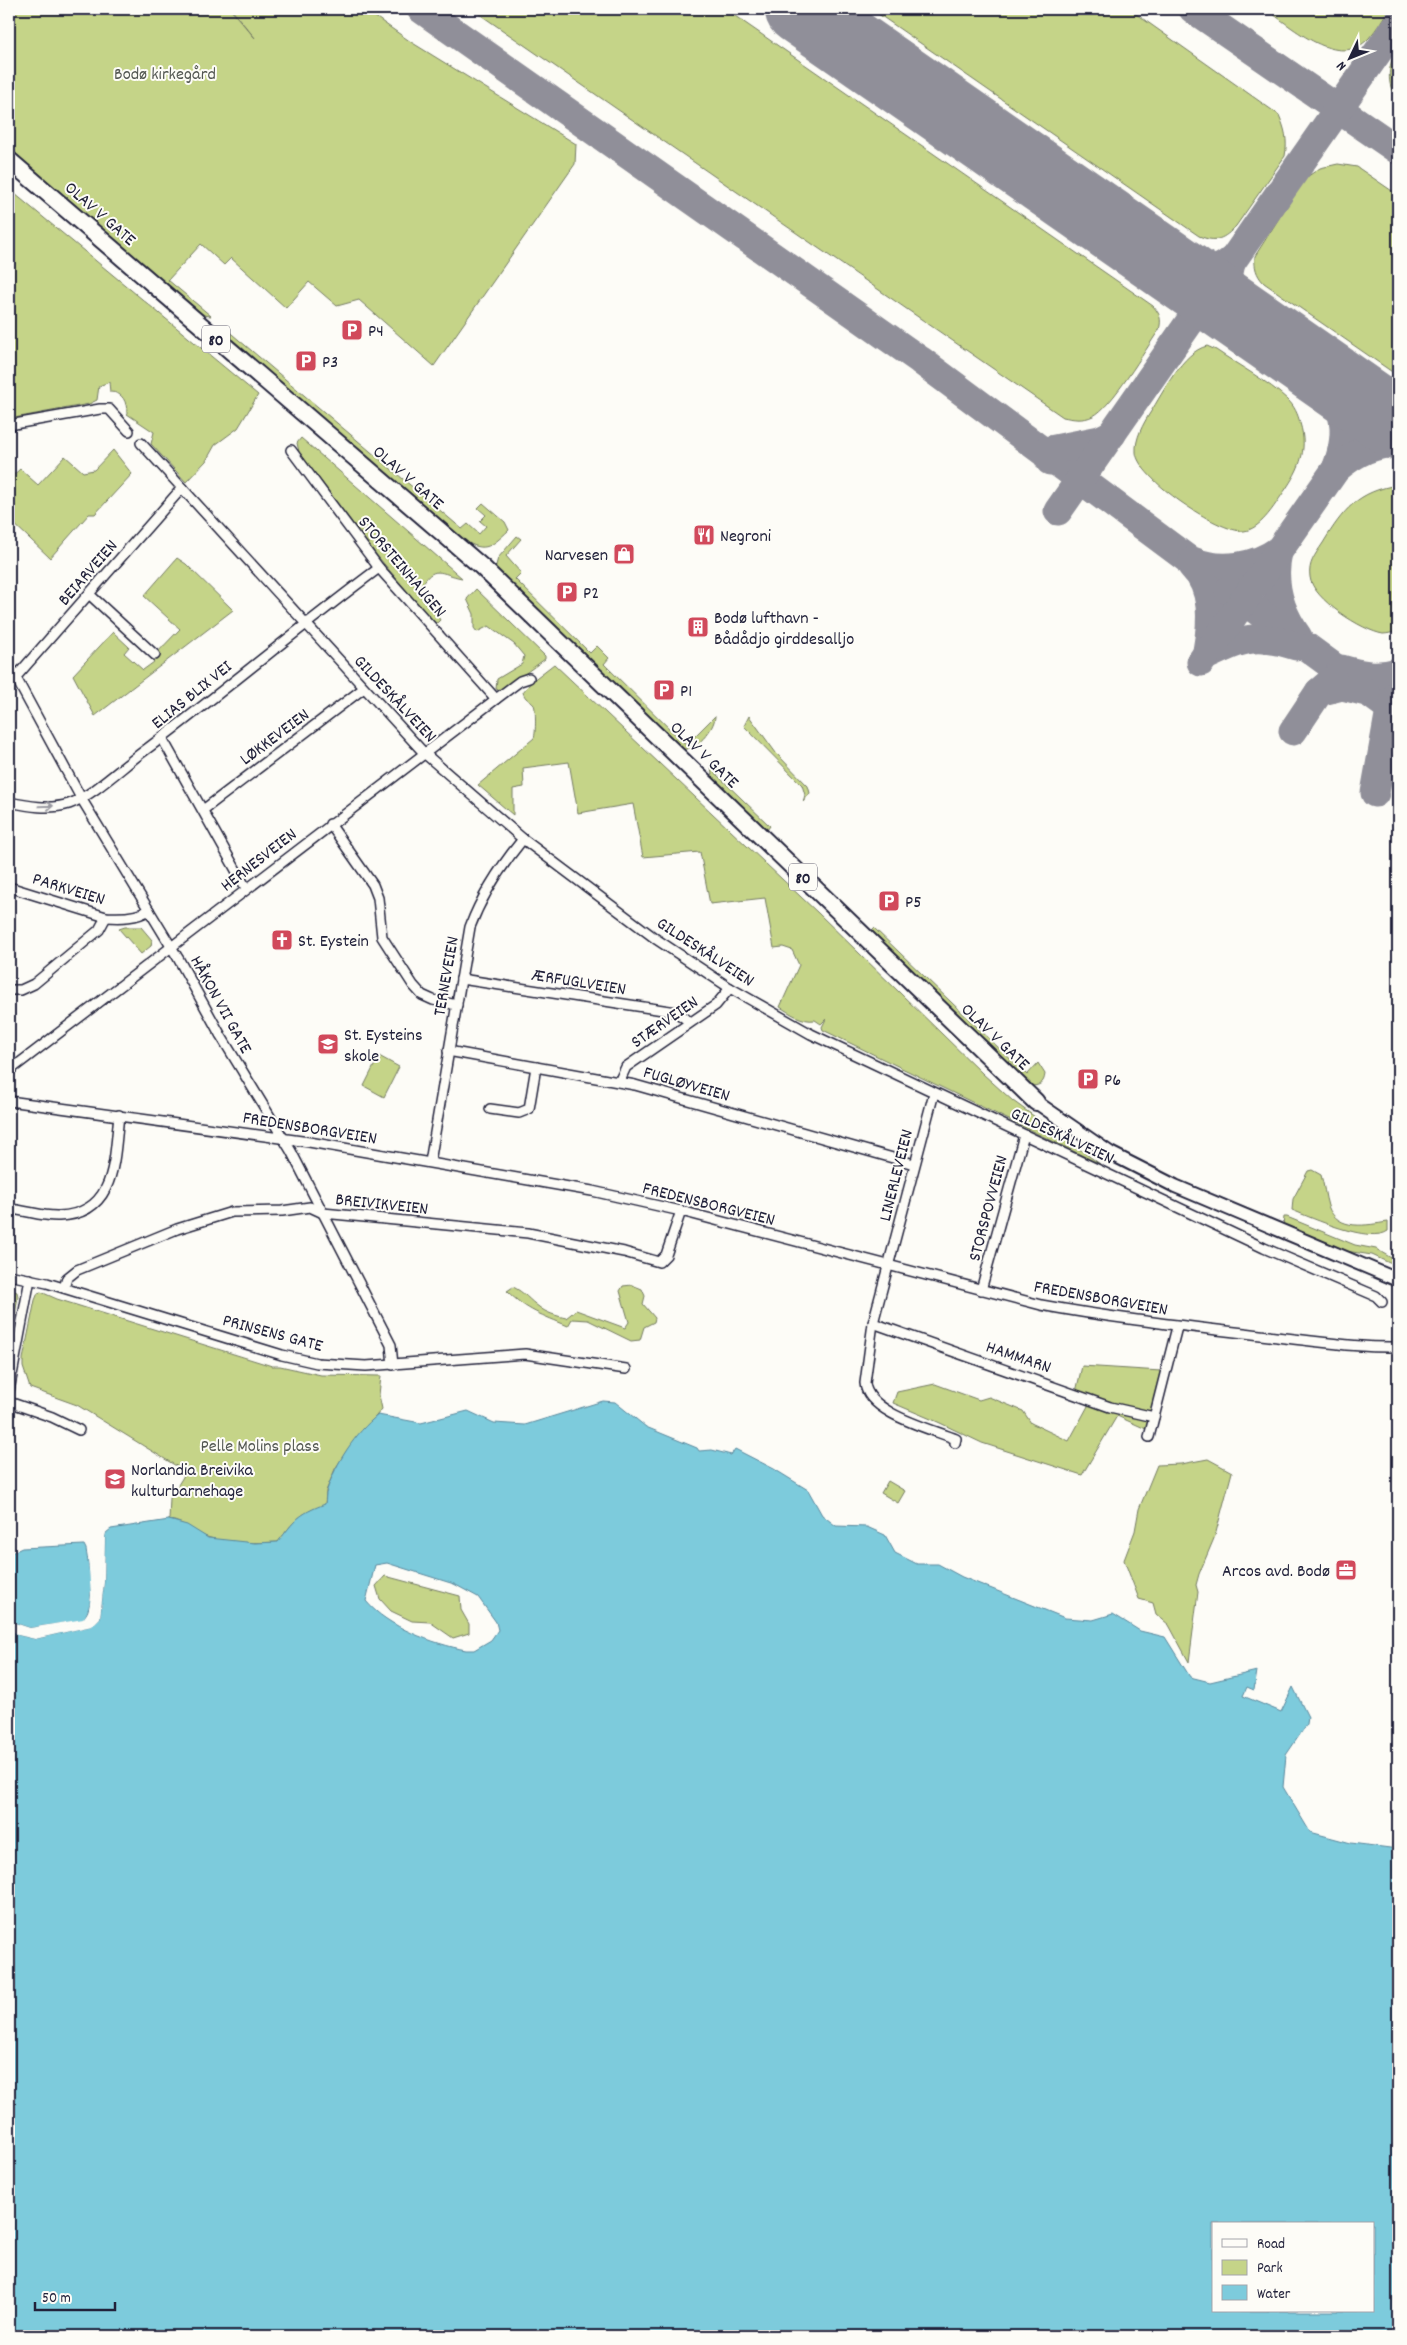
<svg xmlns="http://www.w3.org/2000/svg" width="1407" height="2345" viewBox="0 0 1407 2345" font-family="Dekko,sans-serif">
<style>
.green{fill:#c5d488;stroke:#747b62}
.water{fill:#7dcbdc;stroke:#59879c;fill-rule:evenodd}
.pier{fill:#fdfcf7}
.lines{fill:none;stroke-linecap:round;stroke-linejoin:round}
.taxiway{stroke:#908f99;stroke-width:29}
.runway{stroke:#908f99;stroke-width:71}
.street-casing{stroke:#22223b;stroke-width:12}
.secondary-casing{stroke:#22223b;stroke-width:16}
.highway-casing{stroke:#22223b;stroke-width:20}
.street{stroke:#fdfcf7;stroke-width:9}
.secondary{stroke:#fdfcf7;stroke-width:12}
.highway{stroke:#fdfcf7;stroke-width:16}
.oneway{stroke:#9a9aa2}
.labels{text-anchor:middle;stroke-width:4;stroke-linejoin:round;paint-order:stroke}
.shield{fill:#fdfcf7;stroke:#646373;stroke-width:1}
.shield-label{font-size:16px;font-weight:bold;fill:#22223b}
.park-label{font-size:18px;fill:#535752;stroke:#fdfcf7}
.street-label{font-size:18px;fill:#22223b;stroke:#fdfcf7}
.poi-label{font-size:18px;fill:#22223b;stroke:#fdfcf7;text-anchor:start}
</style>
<rect width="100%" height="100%" fill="#fdfcf7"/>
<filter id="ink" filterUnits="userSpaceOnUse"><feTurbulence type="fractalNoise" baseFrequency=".02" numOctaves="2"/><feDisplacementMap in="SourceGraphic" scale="10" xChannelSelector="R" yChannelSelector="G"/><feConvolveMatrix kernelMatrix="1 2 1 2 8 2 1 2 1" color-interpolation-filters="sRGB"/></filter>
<g filter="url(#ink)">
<g class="green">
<polygon points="9,9 230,9 255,38 231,9 364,9 411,42 576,144 575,164 434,366 359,300 337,306 309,282 286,308 231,258 224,265 201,244 168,280 211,316 202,315 9,152"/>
<path d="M472,9H725L1153,306C1160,314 1162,319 1159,330C1145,350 1112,407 1093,416C1083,421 1073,419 1063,417Z"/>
<path d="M871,9H1129L1279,115C1285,129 1288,140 1285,156L1236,226C1224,239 1216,243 1199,236Z"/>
<path d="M1266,9H1389C1383,18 1377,29 1369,38C1339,71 1292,27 1266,9Z"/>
<path d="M1398,47V100C1385,85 1388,63 1398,47Z"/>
<path d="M1338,164L1357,167L1398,195V376L1264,283C1256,275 1254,266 1255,256L1304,179L1320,168Z"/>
<path d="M9,189L258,395L238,428L215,445L206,461L186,482L151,444L154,432L127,414C127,402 123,392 110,392L109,382L99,386L97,400L89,404L9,419Z"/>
<path d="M226,329L462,529L468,524L479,534L486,526L480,521L486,515L478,508L483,503L505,522L509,530C489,549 484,553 460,538L228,337L225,333Z"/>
<path d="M1207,346L1216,350C1239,366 1268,381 1288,400C1294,406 1298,414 1300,423C1309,452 1298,472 1281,496C1273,508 1260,529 1244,531C1219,533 1137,478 1136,452C1135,439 1143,424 1150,413C1163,393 1182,352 1207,346Z"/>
<path d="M301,438L462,578C440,574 434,563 420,588L440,620L437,623L433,622L379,558L299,452L297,443Z"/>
<polygon points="113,450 132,474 95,514 89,514 50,558 9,519 9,479 20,469 38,485 65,456 83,472 94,470"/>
<path d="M1398,485V631C1394,632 1388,634 1383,634C1363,631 1312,599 1310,577C1308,563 1315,555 1323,543C1343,510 1358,491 1398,485Z"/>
<path d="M517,536L521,539L506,556L521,573L515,579L590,653L597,646L609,658L604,664L686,745L715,716C715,729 695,752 681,749L495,569L498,558Z"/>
<polygon points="177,558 186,564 233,610 95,716 73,675 113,632 129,647 124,653 143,670 154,662 151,659 180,629 144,596"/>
<polygon points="476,589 545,656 545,659 501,691 496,689 497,679 522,664 524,656 514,644 489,626 477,632 474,628 474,614 467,599"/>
<path d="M554,664L818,913L983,1074L1013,1101L1100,1164L823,1030L822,1027L826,1019L821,1024L815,1020C802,1022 790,1013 780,1007L799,965L792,950L783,947L774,948L765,898L710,904L700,852L643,857L633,804L578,813L569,762L523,768L524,787L513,789V815L478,785L534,738C536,734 536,708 534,705C529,699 525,700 523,692L532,681Z"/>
<polygon points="749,716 776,753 808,786 810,793 803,802 805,795 802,785 744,726"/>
<path d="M714,760L715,773L770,826L767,830L871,931L874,928L1027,1075L1038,1063L1045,1074C1044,1084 1039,1086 1030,1086L719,788L720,785L712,776L711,763Z"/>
<polygon points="125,927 141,927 152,940 151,946 141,954 119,929"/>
<polygon points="379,1056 399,1067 384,1097 364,1086"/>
<path d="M1312,1170L1321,1175C1324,1185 1325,1196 1328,1206C1338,1232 1367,1225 1388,1222V1231C1370,1244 1312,1218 1292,1210L1293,1199L1308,1171Z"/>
<polygon points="1284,1217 1287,1217 1355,1245 1376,1249 1398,1262 1398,1267 1372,1255 1346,1251 1283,1226"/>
<path d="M632,1285L642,1289L645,1296L643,1304L655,1318L654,1322L644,1327L640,1340L631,1341L588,1320L572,1319L568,1326C542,1315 527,1311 507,1291L513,1287C524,1292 529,1300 539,1307C546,1313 557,1316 566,1318L576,1310L625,1328L629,1322L620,1291L623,1286Z"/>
<polygon points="9,1289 17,1292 18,1296 9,1353"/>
<path d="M41,1292L57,1299L272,1366H280L321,1375L381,1376L379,1395L382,1409L347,1450L335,1469L326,1491L325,1505C298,1514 295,1520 278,1542C256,1543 228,1544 207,1537C192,1533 186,1522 169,1520L170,1498L186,1472L77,1405L30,1388L23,1367V1359L35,1300L38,1293Z"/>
<polygon points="1082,1366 1161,1371 1146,1429 1117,1416 1082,1475 982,1443 938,1422 893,1403 897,1392 935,1384 979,1400 989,1397 1023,1411 1031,1423 1069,1441 1088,1406 1087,1398 1076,1392"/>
<polygon points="1208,1459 1232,1472 1215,1536 1199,1574 1196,1585 1198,1592 1189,1662 1169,1625 1156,1614 1153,1603 1139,1599 1124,1560 1135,1531 1139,1509 1157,1465 1181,1464"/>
<polygon points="888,1481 905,1491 898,1503 881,1493"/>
<polygon points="385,1576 460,1596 461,1610 469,1624 469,1633 453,1638 430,1622 412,1621 391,1611 380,1599 376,1586"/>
</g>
<g class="water">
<path d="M603,1401L615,1402L646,1427L697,1448L699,1451L712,1450L731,1455L735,1449L774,1469L808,1490L822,1515L836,1526L867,1527L885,1535L895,1553L917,1564H938L962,1577L1065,1618L1093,1620L1113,1614L1140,1631L1165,1637L1190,1677L1210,1682L1257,1671L1254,1690L1247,1687L1243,1696L1281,1712L1293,1687L1308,1717L1307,1724L1286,1755L1283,1787L1310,1832L1351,1843L1398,1849V2336H9V1628L18,1635L35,1639L91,1626L100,1618L104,1582L105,1537L106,1533L111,1529L169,1520L187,1525L208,1538L255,1543L278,1542C295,1520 298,1514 325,1504C326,1500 325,1495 327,1490C336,1463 355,1433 378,1415L421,1423L468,1411L494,1423L525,1425ZM387,1563L454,1584L478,1597L496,1622L498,1630L491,1640L474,1650H466C434,1644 387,1627 366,1601L375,1565ZM1213,2224H1373V2311H1213Z"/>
<path d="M84,1545L86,1549C89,1571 97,1600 83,1620L30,1628L9,1621V1554L22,1548Z"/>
</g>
<g class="pier">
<polygon points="107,1529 105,1537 104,1582 100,1618 92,1626 35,1639 18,1635 9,1628 9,1626 19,1632 35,1636 90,1624 98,1617 101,1582 102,1537 104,1532"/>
<polygon points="87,1545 89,1548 94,1595 91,1612 85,1621 30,1631 9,1624 9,1621 30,1628 83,1619 89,1611 91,1595"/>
</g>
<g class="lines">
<g class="taxiway">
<polyline points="421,9 920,360 1244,601"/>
<polyline points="1193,9 1398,150"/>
<path d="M1232,260C1224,288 1227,299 1248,320"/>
<path d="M1170,266C1193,278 1211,276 1232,260"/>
<path d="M1316,367C1342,402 1353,426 1336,469"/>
<polyline points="1050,461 1045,451 1100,440 1112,434"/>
<polyline points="1058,511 1398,23"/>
<path d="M1278,552C1271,583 1280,612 1298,637"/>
<path d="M1193,561C1221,573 1256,567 1279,550"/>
<path d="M1192,566C1215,588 1212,623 1207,651"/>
<polyline points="1229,590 1398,714"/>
<path d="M1206,656C1244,638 1255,633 1296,646"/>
<path d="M1201,662L1336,469C1354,453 1374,443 1398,443"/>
<path d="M1341,669C1361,675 1378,678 1398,672"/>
<polyline points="1319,692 1342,686 1366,692"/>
<polyline points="1293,731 1319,692 1333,680"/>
<polyline points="1375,793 1389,715 1398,694"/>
</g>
<polyline class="runway" points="800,9 1398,425"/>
<g class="street-casing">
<g id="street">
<polyline points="9,425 100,409 109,409 129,431"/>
<polyline points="141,443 424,753 523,839 656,939 730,988 811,1034 1264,1248 1376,1296 1382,1302"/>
<polyline points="291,450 379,568 496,699"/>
<polyline points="89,594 155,655"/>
<polyline points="9,665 81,798 178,958 221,1036 291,1151 391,1345 393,1365"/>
<polyline points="9,680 15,678 182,488"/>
<polyline points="162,738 246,888"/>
<path d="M9,802C28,806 49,810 69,804C92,796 120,769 140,754C221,694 298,628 379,568"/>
<polyline points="203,810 364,688"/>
<polyline points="330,824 373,885 378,898 382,937 413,985 422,995 433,1000 457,1005"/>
<path d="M9,887L106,917C121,918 137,918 149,910"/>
<polyline points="461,979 676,1012 690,1022"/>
<polyline points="9,990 21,990 34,984 99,930 106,917"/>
<polyline points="448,1051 635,1085 914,1164"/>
<polyline points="9,1071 496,699 520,681 529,678"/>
<polyline points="619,1082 626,1067 716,1005 730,988"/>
<polyline points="934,1093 873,1323 1110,1407 1154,1417"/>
<path d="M9,1101L309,1142L592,1191L681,1211L1041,1305C1122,1320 1203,1328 1285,1338C1323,1342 1360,1348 1398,1347"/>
<polyline points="490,1109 519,1113 529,1109 536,1067"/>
<path d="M430,1162L470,927C482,895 501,866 523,839"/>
<path d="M9,1209C25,1210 43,1217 59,1216C117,1214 114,1158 119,1115"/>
<polyline points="9,1275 47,1283 282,1355 317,1363 366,1366 525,1354 626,1369"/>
<polyline points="64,1288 67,1278 77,1270 177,1229 232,1212 282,1211 310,1207 323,1213 528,1233 624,1252 659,1262 666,1255 681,1211"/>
<polyline points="981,1290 1024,1135"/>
<path d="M873,1323L865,1383C867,1413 932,1429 956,1439L955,1443"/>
<polyline points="9,1391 30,1279"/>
<polyline points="9,1402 52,1417 79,1430"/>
<polyline points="1149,1437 1177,1327"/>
</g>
</g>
<g class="secondary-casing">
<polyline id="secondary" points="1036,1102 1110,1153 1175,1186 1398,1280"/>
</g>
<g class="highway-casing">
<polyline id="highway" points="9,160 482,567 1036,1102"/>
</g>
<use href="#street" class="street"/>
<use href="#secondary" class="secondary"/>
<use href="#highway" class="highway"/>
</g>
<defs><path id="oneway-shaft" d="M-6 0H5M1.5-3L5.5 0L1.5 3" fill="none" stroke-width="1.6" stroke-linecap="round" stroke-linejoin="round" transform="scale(1.25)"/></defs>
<use class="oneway" href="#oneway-shaft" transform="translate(46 806) rotate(-2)"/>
</g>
<defs>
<g id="parking-square" transform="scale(1.125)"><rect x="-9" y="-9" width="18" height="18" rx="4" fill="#d1495b" stroke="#fdfcf7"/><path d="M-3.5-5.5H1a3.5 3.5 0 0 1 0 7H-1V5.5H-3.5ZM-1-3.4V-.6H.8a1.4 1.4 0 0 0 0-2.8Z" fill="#fff"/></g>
<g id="restaurant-square" transform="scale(1.125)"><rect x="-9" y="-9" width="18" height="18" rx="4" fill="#d1495b" stroke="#fdfcf7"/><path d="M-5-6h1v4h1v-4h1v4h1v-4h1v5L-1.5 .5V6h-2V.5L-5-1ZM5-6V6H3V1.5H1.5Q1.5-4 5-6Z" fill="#fff"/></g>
<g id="shop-square" transform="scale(1.125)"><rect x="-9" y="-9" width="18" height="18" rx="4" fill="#d1495b" stroke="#fdfcf7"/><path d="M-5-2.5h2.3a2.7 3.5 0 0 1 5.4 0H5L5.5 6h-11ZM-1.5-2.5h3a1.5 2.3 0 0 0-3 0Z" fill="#fff"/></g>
<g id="building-square" transform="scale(1.125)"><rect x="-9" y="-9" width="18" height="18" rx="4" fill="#d1495b" stroke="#fdfcf7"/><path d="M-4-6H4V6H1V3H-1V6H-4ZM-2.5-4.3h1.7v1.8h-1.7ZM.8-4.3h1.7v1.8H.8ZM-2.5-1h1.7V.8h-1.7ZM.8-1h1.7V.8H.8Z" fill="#fff"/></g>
<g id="church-square" transform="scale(1.125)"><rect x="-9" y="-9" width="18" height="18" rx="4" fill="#d1495b" stroke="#fdfcf7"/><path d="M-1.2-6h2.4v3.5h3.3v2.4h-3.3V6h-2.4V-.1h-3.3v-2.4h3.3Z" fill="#fff"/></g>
<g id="school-square" transform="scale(1.125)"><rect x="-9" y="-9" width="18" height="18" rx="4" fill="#d1495b" stroke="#fdfcf7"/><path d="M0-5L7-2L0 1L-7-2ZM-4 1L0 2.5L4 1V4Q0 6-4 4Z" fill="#fff"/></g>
<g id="office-square" transform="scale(1.125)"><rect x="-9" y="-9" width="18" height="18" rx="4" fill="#d1495b" stroke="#fdfcf7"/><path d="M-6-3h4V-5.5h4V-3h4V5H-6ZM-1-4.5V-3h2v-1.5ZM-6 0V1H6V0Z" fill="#fff"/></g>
</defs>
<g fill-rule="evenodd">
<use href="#parking-square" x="352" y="330"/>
<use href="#parking-square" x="306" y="361"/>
<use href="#restaurant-square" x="704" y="535"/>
<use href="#shop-square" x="624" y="554"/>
<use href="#parking-square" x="567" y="592"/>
<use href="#building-square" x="698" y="627"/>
<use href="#parking-square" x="664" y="690"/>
<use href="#parking-square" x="889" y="901"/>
<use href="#church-square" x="282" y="940"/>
<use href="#school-square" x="328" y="1044"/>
<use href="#parking-square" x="1088" y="1079"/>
<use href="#school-square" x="115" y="1479"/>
<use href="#office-square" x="1346" y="1570"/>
</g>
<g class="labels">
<g class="shield">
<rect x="202" y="325.5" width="28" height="27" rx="4"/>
<rect x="789" y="863.5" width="28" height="27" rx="4"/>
</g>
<g class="shield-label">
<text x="216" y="345">80</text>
<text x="803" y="883">80</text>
</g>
<g class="park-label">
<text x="165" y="79">Bodø kirkegård</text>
<text x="260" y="1451">Pelle Molins plass</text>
</g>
<g class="street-label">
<text transform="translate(101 213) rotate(41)" y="6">OLAV V GATE</text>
<text transform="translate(409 477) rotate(41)" y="6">OLAV V GATE</text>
<text transform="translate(403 566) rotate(50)" y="6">STORSTEINHAUGEN</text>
<text transform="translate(87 572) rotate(-49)" y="6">BEIARVEIEN</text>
<text transform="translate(191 694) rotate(-39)" y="6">ELIAS BLIX VEI</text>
<text transform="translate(396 698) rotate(47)" y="6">GILDESKÅLVEIEN</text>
<text transform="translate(274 736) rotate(-37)" y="6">LØKKEVEIEN</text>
<text transform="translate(705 754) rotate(44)" y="6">OLAV V GATE</text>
<text transform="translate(258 859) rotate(-38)" y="6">HERNESVEIEN</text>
<text transform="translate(69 888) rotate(17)" y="6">PARKVEIEN</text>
<text transform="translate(706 951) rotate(33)" y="6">GILDESKÅLVEIEN</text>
<text transform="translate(445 976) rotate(-80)" y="6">TERNEVEIEN</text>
<text transform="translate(579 981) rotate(9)" y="6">ÆRFUGLVEIEN</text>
<text transform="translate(222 1004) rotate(61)" y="6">HÅKON VII GATE</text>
<text transform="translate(664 1021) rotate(-35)" y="6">STÆRVEIEN</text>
<text transform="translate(996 1036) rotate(44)" y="6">OLAV V GATE</text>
<text transform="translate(687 1083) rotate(16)" y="6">FUGLØYVEIEN</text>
<text transform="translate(310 1127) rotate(9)" y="6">FREDENSBORGVEIEN</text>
<text transform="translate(1063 1135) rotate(25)" y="6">GILDESKÅLVEIEN</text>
<text transform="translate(895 1175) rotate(-76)" y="6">LINERLEVEIEN</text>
<text transform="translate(382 1203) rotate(6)" y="6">BREIVIKVEIEN</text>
<text transform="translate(709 1203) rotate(14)" y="6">FREDENSBORGVEIEN</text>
<text transform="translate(987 1208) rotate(-75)" y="6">STORSPOVVEIEN</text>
<text transform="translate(1101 1297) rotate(10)" y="6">FREDENSBORGVEIEN</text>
<text transform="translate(273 1332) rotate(15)" y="6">PRINSENS GATE</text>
<text transform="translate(1019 1356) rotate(19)" y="6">HAMMARN</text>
</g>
<g class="poi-label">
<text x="368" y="336">P4</text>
<text x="322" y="367">P3</text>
<text x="720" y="541">Negroni</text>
<text x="608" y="560" text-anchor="end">Narvesen</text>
<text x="583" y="598">P2</text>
<text x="714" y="623">Bodø lufthavn -<tspan x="714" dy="21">Bådådjo girddesalljo</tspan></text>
<text x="680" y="696">P1</text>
<text x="905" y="907">P5</text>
<text x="298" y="946">St. Eystein</text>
<text x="344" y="1040">St. Eysteins<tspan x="344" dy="21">skole</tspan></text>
<text x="1104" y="1085">P6</text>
<text x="131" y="1475">Norlandia Breivika<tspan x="131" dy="21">kulturbarnehage</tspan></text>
<text x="1330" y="1576" text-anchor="end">Arcos avd. Bodø</text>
</g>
</g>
<rect width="1407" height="2345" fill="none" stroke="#fdfcf7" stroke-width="30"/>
<rect x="15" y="15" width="1377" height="2315" fill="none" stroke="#22223b" stroke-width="2" filter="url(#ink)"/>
<rect x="1212" y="2222" width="162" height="90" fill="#fdfcf7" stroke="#a5a5ac"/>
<rect x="1222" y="2239" width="25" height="8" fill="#fdfcf7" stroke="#a5a5ac"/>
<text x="1257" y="2248" font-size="15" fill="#22223b">Road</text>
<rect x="1222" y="2260" width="25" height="15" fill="#c5d488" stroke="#a5a5ac"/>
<text x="1257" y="2272" font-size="15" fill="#22223b">Park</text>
<rect x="1222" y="2285" width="25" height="15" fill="#7dcbdc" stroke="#a5a5ac"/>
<text x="1257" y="2298" font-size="15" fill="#22223b">Water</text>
<g transform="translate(1350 58) rotate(227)" stroke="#fdfcf7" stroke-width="4" paint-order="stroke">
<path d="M0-4L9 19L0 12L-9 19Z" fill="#22223b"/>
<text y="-8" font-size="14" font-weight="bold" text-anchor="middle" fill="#22223b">N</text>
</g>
<path d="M35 2302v8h80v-8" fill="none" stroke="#22223b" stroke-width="2.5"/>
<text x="42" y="2302" font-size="15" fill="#22223b" stroke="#fdfcf7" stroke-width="4" paint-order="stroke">50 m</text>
</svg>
